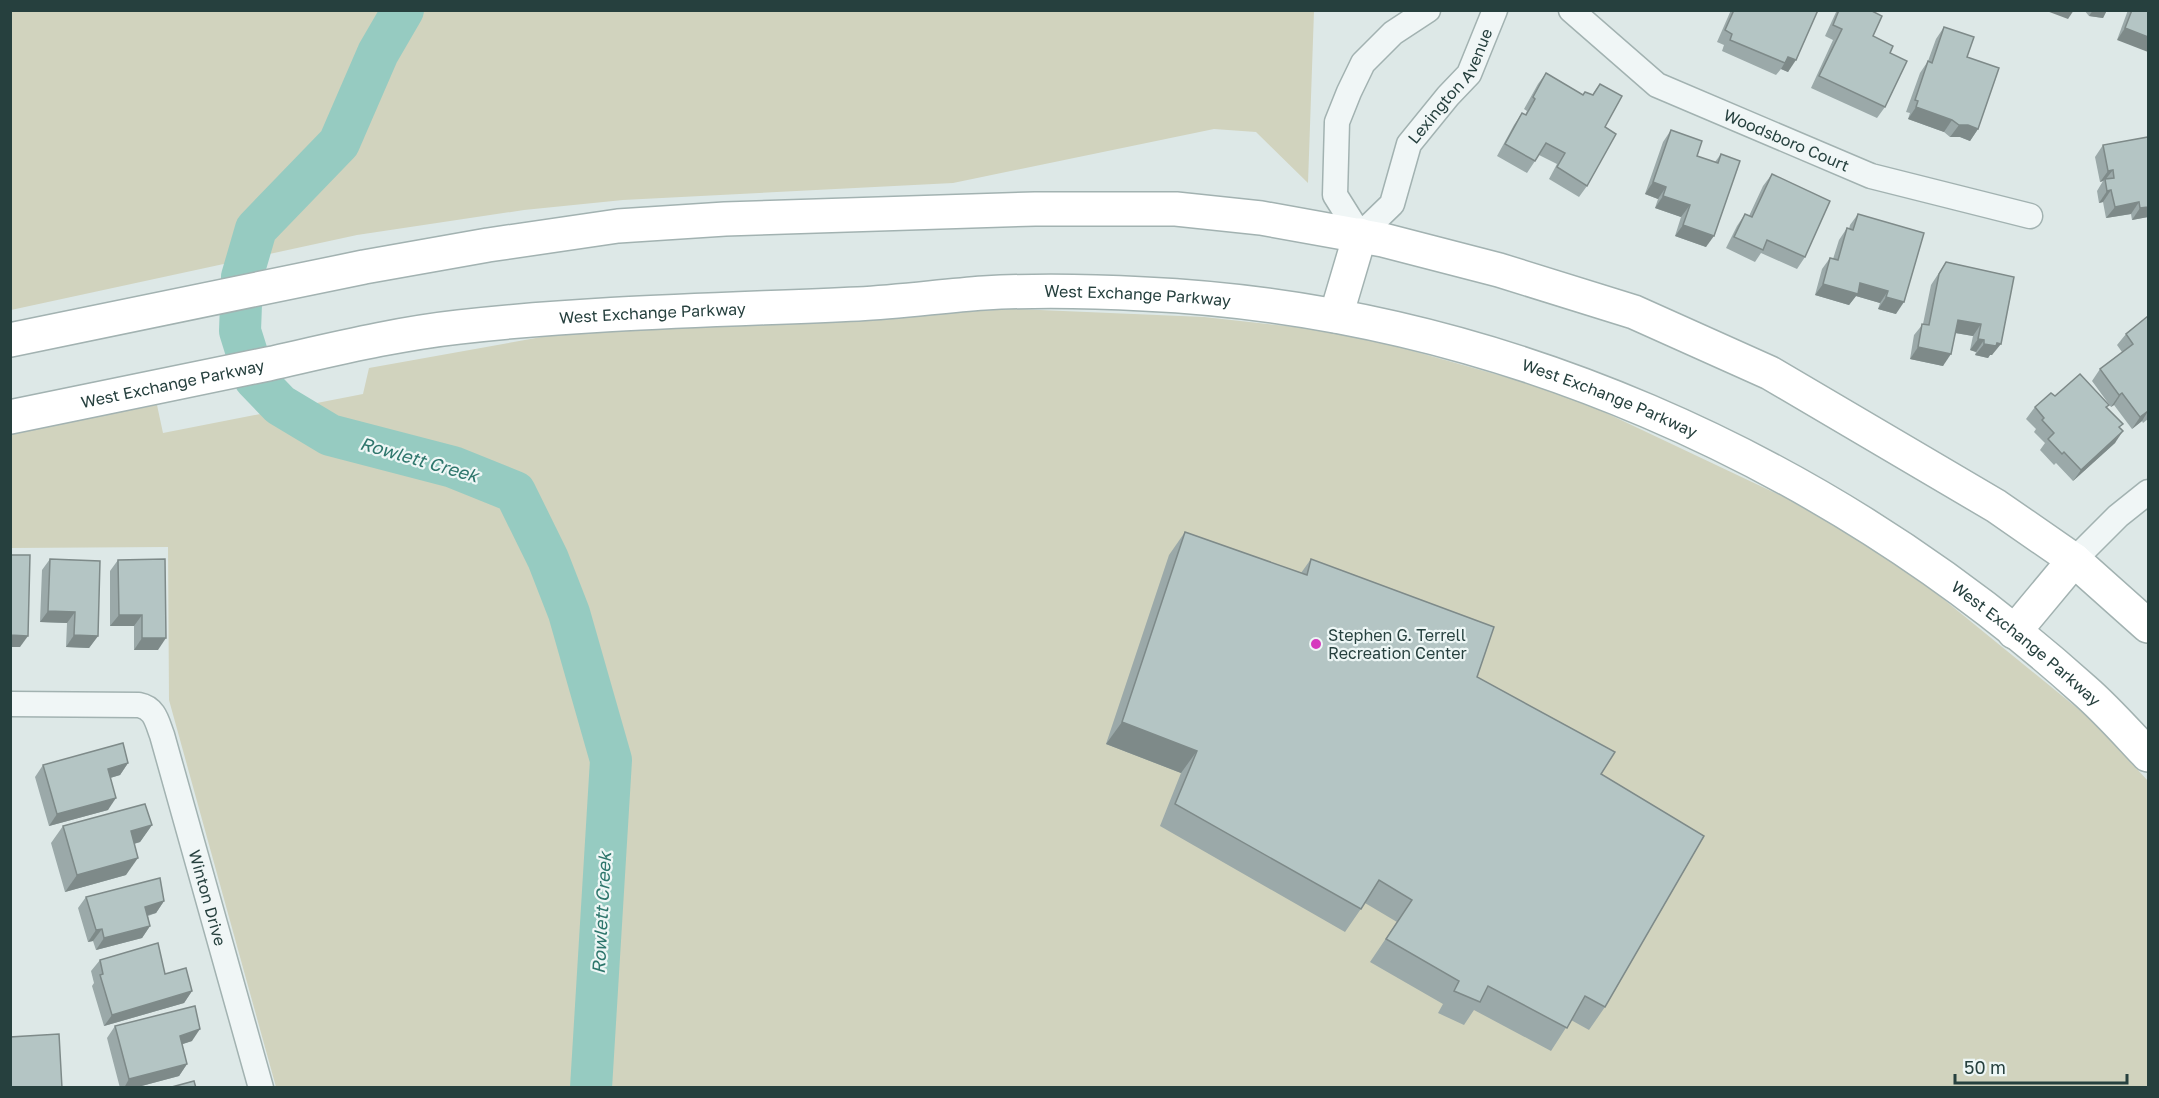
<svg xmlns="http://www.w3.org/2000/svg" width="2159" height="1098" viewBox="0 0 2159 1098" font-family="'Golos Text',sans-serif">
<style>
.green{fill:#d1d3be}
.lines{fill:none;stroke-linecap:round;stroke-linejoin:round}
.river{stroke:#96cbc1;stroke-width:42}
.minor-casing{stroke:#a2b2b1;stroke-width:27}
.secondary-casing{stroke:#a2b2b1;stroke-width:36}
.minor{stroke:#f0f6f6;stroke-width:24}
.secondary{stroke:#fff;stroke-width:33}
.wall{fill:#9ba9a9}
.shaded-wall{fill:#7e8a89}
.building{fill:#b4c5c4;stroke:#7e8a89;stroke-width:1.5}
.poi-dot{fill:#d63abe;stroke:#edf6f5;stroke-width:2}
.labels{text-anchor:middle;stroke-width:4.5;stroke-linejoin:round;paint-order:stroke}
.street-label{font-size:16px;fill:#26403e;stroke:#edf6f5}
.poi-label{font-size:16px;fill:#26403e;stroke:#edf6f5;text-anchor:start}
.water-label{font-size:18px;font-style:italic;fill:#2e766c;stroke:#edf6f5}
</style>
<rect width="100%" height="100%" fill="#dde8e7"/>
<g class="green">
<polygon points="11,10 1314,11 1308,183 1256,132 1214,129 953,183 623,200 524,210 357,235 11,310"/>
<polygon points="1014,309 1204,317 1349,333 1566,394 1788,499 1904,567 2093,721 2148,781 2148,1087 276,1087 169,700 168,547 11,548 11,434 157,405 163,433 363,394 369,368 564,333"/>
</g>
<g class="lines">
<polyline class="river" points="403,10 378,53 339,143 256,229 242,277 240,331 255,379 280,405 330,435 453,467 515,492 548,559 569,613 611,760 591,1088"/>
<g class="minor-casing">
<g id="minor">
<path id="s1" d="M1428,10L1393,33L1363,63L1349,92L1337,122L1335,195L1360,235L1392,204L1409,144L1448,96L1469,74L1495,10"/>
<path id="s2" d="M1571,10L1657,85L1871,176L2030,216"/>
<polyline points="2074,560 2118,516 2148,492"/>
<path id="s3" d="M10,704L139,705C155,708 157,722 162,735L261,1088"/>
</g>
</g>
<g class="secondary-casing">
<g id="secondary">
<polyline points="1336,316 1360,235"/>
<polyline points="10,340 364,267 488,245 618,226 725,219 1035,209 1176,209 1261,218 1383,240 1499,270 1634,312 1770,373 1996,506 2074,560 2148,626"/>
<path id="s4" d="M10,417C96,399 182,382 268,364C331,350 395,334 459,327C592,312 725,310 858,304C900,302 942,296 984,293C1037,290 1091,291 1144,294C1492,310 1826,458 2084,690C2107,710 2127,733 2148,755"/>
<polyline points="2014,632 2074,560"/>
</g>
</g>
<use href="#minor" class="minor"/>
<use href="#secondary" class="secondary"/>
</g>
<g class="wall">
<polygon points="1731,10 1818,10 1788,72 1781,69 1776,75 1722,51 1724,45 1717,42"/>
<polygon points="1837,10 1870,10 1873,36 1890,53 1885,107 1877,118 1811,88 1833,40 1825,36"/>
<polygon points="2084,10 2107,10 2103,18 2089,16"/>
<polygon points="2128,10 2148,10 2117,40"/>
<polygon points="1944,27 1967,57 1978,129 1970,141 1960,137 1950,137 1944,132 1908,119 1910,113 1906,112 1920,73 1928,61 1936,39"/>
<polygon points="1546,73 1583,95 1592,95 1600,84 1605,127 1587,186 1579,197 1549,179 1557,164 1539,155 1527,173 1497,156 1514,125 1522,113 1525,115 1527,111 1524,109 1538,84"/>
<polygon points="1671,130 1697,156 1715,162 1721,154 1706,247 1675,236 1681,217 1655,208 1658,199 1645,194 1663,142"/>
<polygon points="2148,137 2148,217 2132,220 2131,214 2106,218 2103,202 2099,203 2097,191 2103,181 2100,182 2095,157 2103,145"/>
<polygon points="1772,174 1805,257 1797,269 1761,253 1755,262 1726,248 1737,226 1745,214 1749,216 1763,186"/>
<polygon points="1858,214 1896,314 1878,309 1880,303 1856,296 1849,305 1815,295 1822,269 1830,258 1833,259 1839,240 1847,228 1849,229 1850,225"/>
<polygon points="1946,262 2014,277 1992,355 1990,355 1988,358 1975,355 1976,352 1970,350 1973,336 1955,333 1943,366 1910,359 1914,335 1923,324 1931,285"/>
<polygon points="2148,316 2148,419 2143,423 2142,421 2132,429 2114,405 2111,407 2092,381 2100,369 2122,352 2117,345 2126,334"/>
<polygon points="2055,396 2107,407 2120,428 2115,443 2073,481 2056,463 2054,465 2040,450 2045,443 2034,432 2036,429 2026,419 2035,407"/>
<polygon points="1185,532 1301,573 1311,559 1477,677 1601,774 1605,1007 1589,1030 1571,1020 1551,1051 1474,1010 1464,1025 1438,1013 1443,1004 1370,962 1397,922 1365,903 1345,932 1160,826 1181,773 1106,744 1169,555"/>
<polygon points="50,559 98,636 89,648 66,647 67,623 40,622 42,570"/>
<polygon points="118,560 158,650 134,650 134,626 110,626 110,571"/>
<polygon points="128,763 120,775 110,778 108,810 49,826 35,777 43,765"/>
<polygon points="152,825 140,842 134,844 126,875 65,892 51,843 63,826"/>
<polygon points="86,897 164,901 156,913 148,916 150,926 142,938 96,950 93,941 88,942 78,908"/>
<polygon points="100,960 165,974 192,991 184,1003 104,1026 92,986 94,983 91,971"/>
<polygon points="115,1026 192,1041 182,1044 187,1064 179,1076 134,1088 120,1088 107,1038"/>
</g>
<g class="shaded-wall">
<polygon points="2044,10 2074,10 2068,19"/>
<polygon points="2093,10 2107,10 2103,18 2089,16"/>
<polygon points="2125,28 2148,37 2148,52 2117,40"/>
<polygon points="1788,57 1796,60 1788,72 1781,69"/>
<polygon points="1916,107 1952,120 1944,132 1908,119"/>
<polygon points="1959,125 1968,125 1978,129 1970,141 1960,137 1950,137"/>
<polygon points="2113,170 2105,180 2105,179 2103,181 2100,182 2108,171"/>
<polygon points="1653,182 1666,187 1658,199 1645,194"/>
<polygon points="2111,190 2103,202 2099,203 2107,191"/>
<polygon points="1663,196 1690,205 1681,217 1655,208"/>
<polygon points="2139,202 2131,214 2106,218 2115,207"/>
<polygon points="2148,207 2148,217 2132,220 2140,208"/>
<polygon points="1683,225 1714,236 1706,247 1675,236"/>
<polygon points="1860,283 1888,291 1880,303 1856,296 1849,305 1815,295 1823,284"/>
<polygon points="1886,297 1904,302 1896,314 1878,309"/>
<polygon points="1958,320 1981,324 1973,336 1950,332"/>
<polygon points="1978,339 1984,340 1976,352 1970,350"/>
<polygon points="1997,343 2001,344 1992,355 1990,355 1988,358 1975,355 1984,344"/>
<polygon points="1918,347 1951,354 1943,366 1910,359"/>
<polygon points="2122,393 2114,405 2111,407 2119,395"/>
<polygon points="2148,411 2142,421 2132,429 2140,417"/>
<polygon points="2123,431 2115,443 2073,481 2081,470"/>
<polygon points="48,611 75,612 67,623 40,622"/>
<polygon points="119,615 142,615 134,626 110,626"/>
<polygon points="10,635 28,636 20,647 10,647"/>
<polygon points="74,635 98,636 89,648 66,647"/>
<polygon points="142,638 166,638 158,650 134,650"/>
<polygon points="1122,722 1197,751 1181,773 1106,744"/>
<polygon points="128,763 120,775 100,781 108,769"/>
<polygon points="116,798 108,810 49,826 57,814"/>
<polygon points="152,825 140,842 119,848 131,831"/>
<polygon points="138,858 126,875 65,892 77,875"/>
<polygon points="164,901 156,913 137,918 145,907"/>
<polygon points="150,926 142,938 96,950 104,938"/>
<polygon points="102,929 93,941 88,942 96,930"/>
<polygon points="192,991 184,1003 104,1026 112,1015"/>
<polygon points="200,1029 192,1041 171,1048 180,1036"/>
<polygon points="187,1064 179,1076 134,1088 124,1088 129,1079"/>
</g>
<g class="building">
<polygon points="1734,10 1818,10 1796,60 1788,57 1785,63 1730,40 1732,34 1725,30"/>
<polygon points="1839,10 1870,10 1882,16 1873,36 1893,46 1890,53 1907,61 1885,107 1819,76 1842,29 1833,25"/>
<polygon points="2132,10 2148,10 2148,37 2125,28"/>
<polygon points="1944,27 1974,37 1967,57 1999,68 1978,129 1968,125 1959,125 1952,120 1916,107 1918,101 1915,100 1928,61 1932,63"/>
<polygon points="1546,73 1583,95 1585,92 1593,95 1600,84 1622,96 1605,127 1616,134 1587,186 1557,167 1565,153 1546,143 1535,161 1505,144 1522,113 1526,115 1535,99 1533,97"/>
<polygon points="1671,130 1702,141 1697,156 1718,163 1721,154 1740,161 1714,236 1683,225 1690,205 1663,196 1666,187 1653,182"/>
<polygon points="2148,137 2148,207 2140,208 2139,202 2115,207 2111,190 2107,191 2105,179 2114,178 2113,170 2108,171 2103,145"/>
<polygon points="1772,174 1830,201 1805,257 1767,240 1763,250 1734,237 1745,214 1752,217"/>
<polygon points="1858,214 1924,233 1904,302 1886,297 1888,291 1860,283 1858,294 1823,284 1830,258 1838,260 1847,228 1853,230"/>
<polygon points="1946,262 2014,277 2001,344 1997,343 1996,346 1984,344 1984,340 1978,339 1981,324 1958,320 1951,354 1918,347 1922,324 1929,325 1939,274"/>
<polygon points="2148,316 2148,411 2140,417 2122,393 2119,395 2100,369 2133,344 2126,334"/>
<polygon points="2080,374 2109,405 2106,407 2123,424 2119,427 2123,431 2081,470 2064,452 2062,454 2048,439 2054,433 2042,420 2044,418 2035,407 2051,393 2055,396"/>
<polygon points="1185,532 1307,575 1311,559 1494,627 1477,677 1615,752 1601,774 1704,836 1605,1007 1585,996 1567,1028 1488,986 1480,1002 1454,991 1459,981 1386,939 1412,900 1379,880 1361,909 1175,804 1197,751 1122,722"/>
<polygon points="10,555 30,555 28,636 10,635"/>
<polygon points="50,559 100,561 98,636 74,635 75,612 48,611"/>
<polygon points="165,559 166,638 142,638 142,615 119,615 118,560"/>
<polygon points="123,743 128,763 108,769 116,798 57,814 43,765"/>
<polygon points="145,804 152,825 131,831 138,858 77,875 63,826"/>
<polygon points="160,878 164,901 145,907 150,926 104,938 102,929 96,930 86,897"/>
<polygon points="158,943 165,974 186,968 192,991 112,1015 100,975 103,974 100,960"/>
<polygon points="195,1006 200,1029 180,1036 187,1064 129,1079 115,1026"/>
<polygon points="59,1034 62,1088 10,1088 10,1037"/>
<polygon points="194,1081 196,1088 168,1088"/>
</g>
<circle class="poi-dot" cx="1316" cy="644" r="6"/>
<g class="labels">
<g class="street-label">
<text dy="6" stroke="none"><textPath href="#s1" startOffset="448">Lexington Avenue</textPath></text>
<text dy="6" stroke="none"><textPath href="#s2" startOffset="255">Woodsboro Court</textPath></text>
<text dy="6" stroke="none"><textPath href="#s4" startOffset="1138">West Exchange Parkway</textPath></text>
<text dy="6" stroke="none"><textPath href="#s4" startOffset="652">West Exchange Parkway</textPath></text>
<text dy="6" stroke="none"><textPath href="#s4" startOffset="166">West Exchange Parkway</textPath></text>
<text dy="6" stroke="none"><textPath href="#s4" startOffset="1624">West Exchange Parkway</textPath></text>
<text dy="6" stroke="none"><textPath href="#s4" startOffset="2110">West Exchange Parkway</textPath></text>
<text dy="6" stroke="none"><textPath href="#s3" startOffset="338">Winton Drive</textPath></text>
</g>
<g class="poi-label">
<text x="1328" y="641">Stephen G. Terrell<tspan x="1328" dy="18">Recreation Center</tspan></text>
</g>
<g class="water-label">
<text transform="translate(419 460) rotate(16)" y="6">Rowlett Creek</text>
<text transform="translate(602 913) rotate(-87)" y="6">Rowlett Creek</text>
</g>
</g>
<rect width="2159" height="1098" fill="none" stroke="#26403e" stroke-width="24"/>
<path d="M1955 1074v9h172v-9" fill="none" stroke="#26403e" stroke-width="3"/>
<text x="1964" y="1074" font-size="18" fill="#26403e" stroke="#edf6f5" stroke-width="4.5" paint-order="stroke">50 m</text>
</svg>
